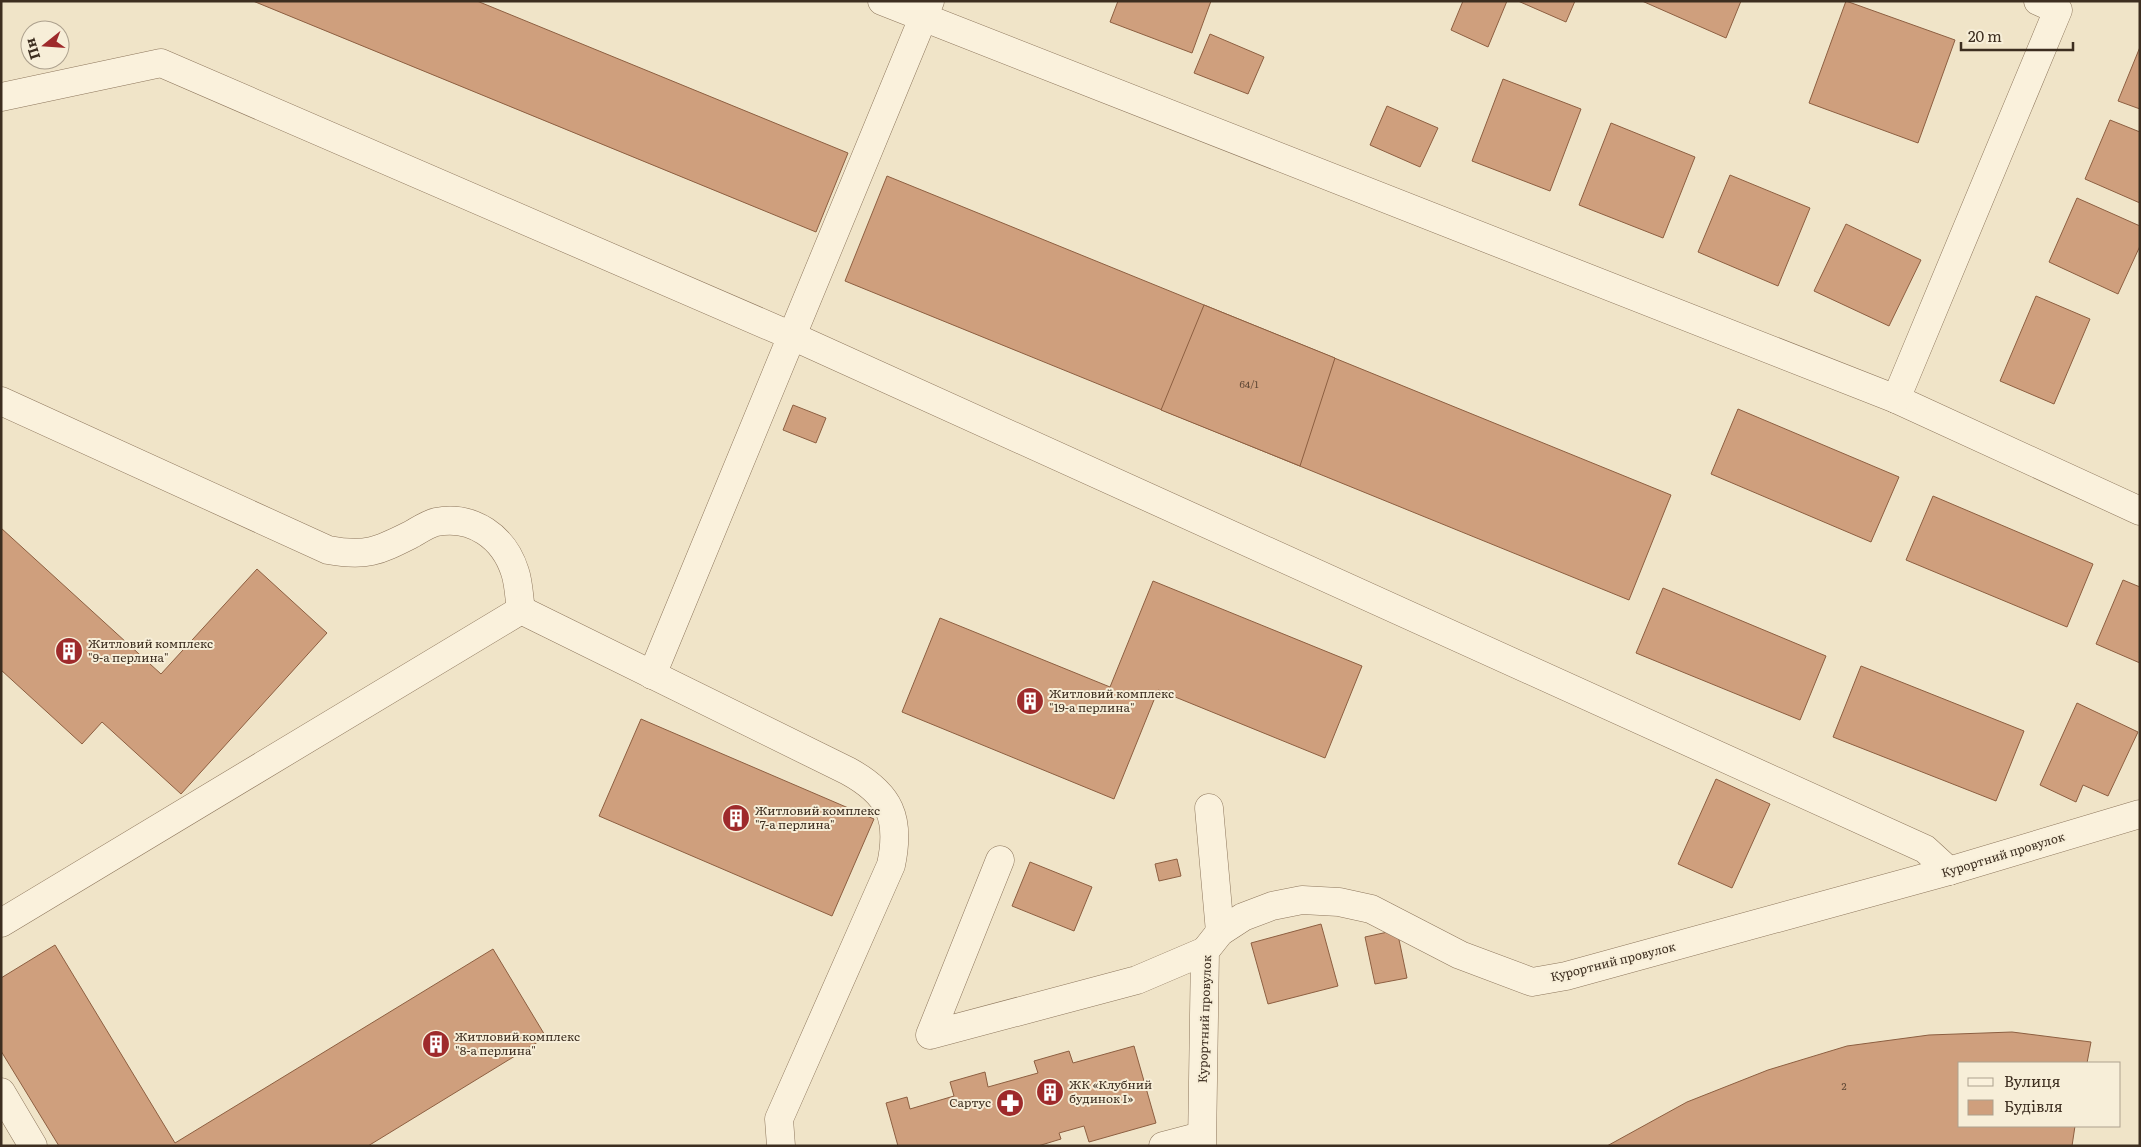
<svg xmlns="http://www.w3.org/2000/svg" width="2141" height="1147" viewBox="0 0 2141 1147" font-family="Literata,serif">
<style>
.building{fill:#cf9f7d;stroke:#8d5f41}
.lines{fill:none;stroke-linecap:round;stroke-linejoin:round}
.minor-casing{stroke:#8d765c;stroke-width:29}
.minor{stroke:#faf1dc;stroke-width:28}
.labels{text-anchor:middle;stroke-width:4;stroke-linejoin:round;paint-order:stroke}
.number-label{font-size:10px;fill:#624a37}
.poi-label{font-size:12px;fill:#3d2e20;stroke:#f7eed8;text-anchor:start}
.street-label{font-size:12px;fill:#3d2e20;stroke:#f7eed8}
</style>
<rect width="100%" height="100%" fill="#f0e4c8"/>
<g class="building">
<polygon points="253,1 477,1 848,153 816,232"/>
<polygon points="1118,1 1211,1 1192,53 1110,22"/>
<polygon points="1463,1 1507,1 1488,47 1451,30"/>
<polygon points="1518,1 1575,1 1566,22"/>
<polygon points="1642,1 1741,1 1726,38"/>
<polygon points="1846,1 1955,40 1918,143 1809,103"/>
<polygon points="1210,34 1264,57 1248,94 1194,73"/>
<polygon points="2140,47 2140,109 2118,101"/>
<polygon points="1503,79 1581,109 1550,191 1472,161"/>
<polygon points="1387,106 1438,128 1420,167 1370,145"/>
<polygon points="2110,120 2140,132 2140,203 2085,179"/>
<polygon points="1611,123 1695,157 1663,238 1579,205"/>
<polygon points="1730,175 1810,208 1778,286 1698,252"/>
<polygon points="887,176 1671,495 1629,600 845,281"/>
<polygon points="2077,198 2140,226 2140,246 2118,294 2049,262"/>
<polygon points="1846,224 1921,260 1889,326 1814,291"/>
<polygon points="2036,296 2090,319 2054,404 2000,381"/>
<polygon points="1204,305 1335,358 1300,466 1161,410"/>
<polygon points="793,405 826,418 816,443 783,430"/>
<polygon points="1738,409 1899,477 1871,542 1711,474"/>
<polygon points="1933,496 2093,564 2067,627 1906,560"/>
<polygon points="1,528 161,674 257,569 327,633 181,794 102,722 82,744 1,670"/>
<polygon points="2123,580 2140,587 2140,663 2096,644"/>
<polygon points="1153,581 1362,666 1325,758 1158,690 1114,799 902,712 940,618 1110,687"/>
<polygon points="1663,588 1826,656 1800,720 1636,653"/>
<polygon points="1861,666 2024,731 1996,801 1833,737"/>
<polygon points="2077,703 2138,732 2108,796 2083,785 2076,802 2040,785"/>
<polygon points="641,719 874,819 832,916 599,816"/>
<polygon points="1716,779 1770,804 1732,888 1678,864"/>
<polygon points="1177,859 1181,876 1159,881 1155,864"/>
<polygon points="1030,862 1092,887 1074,931 1012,906"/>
<polygon points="1321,924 1338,986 1268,1004 1251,943"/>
<polygon points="1397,930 1407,978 1375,984 1365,937"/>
<polygon points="55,945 175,1143 493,949 546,1037 368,1146 59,1146 1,1051 1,978"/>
<polygon points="2012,1032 2091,1042 2087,1063 1960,1063 1960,1126 2075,1126 2072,1146 1607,1146 1687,1102 1768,1070 1847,1046 1929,1035"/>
<polygon points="1134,1046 1156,1123 1089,1142 1084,1126 1059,1133 1061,1139 1038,1146 898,1146 886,1103 907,1097 910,1109 954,1096 950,1082 985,1072 988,1087 1038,1073 1034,1061 1069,1051 1073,1063"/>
</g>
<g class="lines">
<g class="minor-casing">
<g id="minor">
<polyline points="882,1 1896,399 2140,511"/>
<polyline points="1,97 161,63 792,336 1925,849 1949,871"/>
<polyline points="1896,399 2058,10 2038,1"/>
<path d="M1,401L328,550C367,557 378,551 412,534C419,530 428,524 436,522C473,515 504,537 515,572C519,584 519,598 521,610"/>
<path d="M521,610L848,771C890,794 901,818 891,865L779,1119L781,1146"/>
<polyline points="652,675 930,1"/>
<polyline points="1209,808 1220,932"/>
<polyline points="1000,860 930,1035 1137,980 1205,951"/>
<polyline points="1,923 521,610"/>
<polyline points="1,1092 33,1146"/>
<polyline points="1163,1146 1201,1136"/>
<polyline points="1202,1146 1205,951 1220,932 1243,917 1272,906 1302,900 1339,902 1371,909 1460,955 1532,982 1566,976 1949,871 2140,814"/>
</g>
</g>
<use href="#minor" class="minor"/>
</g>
<defs>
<g id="building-disc" transform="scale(1.4375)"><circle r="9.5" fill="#9e2a2b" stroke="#f7eed8"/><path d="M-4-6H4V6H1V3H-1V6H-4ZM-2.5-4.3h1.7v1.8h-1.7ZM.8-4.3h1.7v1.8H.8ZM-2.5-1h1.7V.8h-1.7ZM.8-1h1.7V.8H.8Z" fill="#fff"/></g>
<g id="pharmacy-disc" transform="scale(1.4375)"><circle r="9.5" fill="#9e2a2b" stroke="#f7eed8"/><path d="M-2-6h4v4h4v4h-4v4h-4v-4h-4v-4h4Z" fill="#fff"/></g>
</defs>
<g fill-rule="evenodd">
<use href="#building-disc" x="69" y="651"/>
<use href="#building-disc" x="1030" y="701"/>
<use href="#building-disc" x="736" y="818"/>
<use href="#building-disc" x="436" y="1044"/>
<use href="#building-disc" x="1050" y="1092"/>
<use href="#pharmacy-disc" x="1010" y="1103"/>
</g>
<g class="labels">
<g class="number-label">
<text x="1249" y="388">64/1</text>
<text x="1844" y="1090">2</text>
</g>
<g class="poi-label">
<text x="88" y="648">Житловий комплекс<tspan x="88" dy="14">"9-а перлина"</tspan></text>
<text x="1049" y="698">Житловий комплекс<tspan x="1049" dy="14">"19-а перлина"</tspan></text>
<text x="755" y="815">Житловий комплекс<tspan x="755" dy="14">"7-а перлина"</tspan></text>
<text x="455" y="1041">Житловий комплекс<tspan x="455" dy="14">"8-а перлина"</tspan></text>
<text x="1069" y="1089">ЖК «Клубний<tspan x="1069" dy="14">будинок I»</tspan></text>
<text x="991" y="1107" text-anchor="end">Сартус</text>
</g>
<g class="street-label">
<text transform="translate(2003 855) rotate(-17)" y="4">Курортний провулок</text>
<text transform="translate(1613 962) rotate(-14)" y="4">Курортний провулок</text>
<text transform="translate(1205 1019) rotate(-88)" y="4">Курортний провулок</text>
</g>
</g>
<rect width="2141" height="1147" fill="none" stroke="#3d2e20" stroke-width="5"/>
<rect x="1958" y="1062" width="162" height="65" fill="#f7eed8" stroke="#ada18e"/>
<rect x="1968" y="1078" width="25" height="8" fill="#faf1dc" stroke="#ada18e"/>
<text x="2004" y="1087" font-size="15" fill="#3d2e20">Вулиця</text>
<rect x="1968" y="1100" width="25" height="15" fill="#cf9f7d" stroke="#ada18e"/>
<text x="2004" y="1112" font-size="15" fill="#3d2e20">Будівля</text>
<g transform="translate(45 45) rotate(253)"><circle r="24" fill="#f7eed8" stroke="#ada18e"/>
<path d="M0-4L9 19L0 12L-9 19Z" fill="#9e2a2b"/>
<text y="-8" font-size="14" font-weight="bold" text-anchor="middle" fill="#3d2e20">Пн</text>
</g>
<path d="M1961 42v8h112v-8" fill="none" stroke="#3d2e20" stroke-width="2.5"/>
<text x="1968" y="42" font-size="15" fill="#3d2e20" stroke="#f7eed8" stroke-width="4" paint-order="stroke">20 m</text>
</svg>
